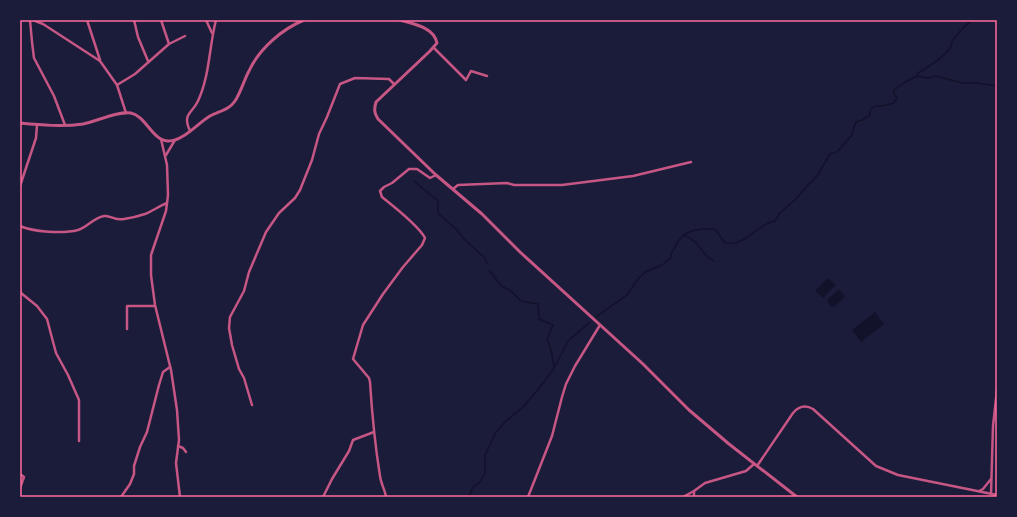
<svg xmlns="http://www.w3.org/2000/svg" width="1017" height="517" viewBox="0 0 1017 517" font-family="'IBM Plex Serif',serif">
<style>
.water{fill:#12122b}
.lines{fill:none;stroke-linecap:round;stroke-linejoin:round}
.stream{stroke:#12122b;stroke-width:1.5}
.minor{stroke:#c65784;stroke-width:2.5}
.tertiary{stroke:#c65784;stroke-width:3}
.neatline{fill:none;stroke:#ff6b9d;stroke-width:1.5}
</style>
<rect width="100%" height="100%" fill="#1b1b3a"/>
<g class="water">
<polygon points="828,278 836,285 823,298 815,291"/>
<polygon points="838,290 841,291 845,297 834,307 831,307 827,300"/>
<polygon points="875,312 884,324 861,342 852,330"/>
</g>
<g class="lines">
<g class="stream">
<polyline points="917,76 928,78 936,76 963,83 976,83 997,86"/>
<polyline points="414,181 438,201 438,213 457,230 463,238 485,258 487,264"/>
<path d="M683,235C687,237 692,239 695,242C703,249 704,257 714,261"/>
<polyline points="489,270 501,286 511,291 521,301 538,304 539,319 553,325 547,339 551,350 554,366"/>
<path d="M596,317L627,295L637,280L645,272L662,265L671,258V253C675,249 676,244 679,240C688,228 703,229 715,229L725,243C745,247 757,224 775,221L780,213L797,198L806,187L817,176L830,154L837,152L851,136L856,122L862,120L870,115V110L875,106H882L894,103L897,98L894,94V90L905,82L917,76L918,73C927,68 945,56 950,48C952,45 951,42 953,40C959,32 965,25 973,20"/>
<polyline points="468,497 471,493 472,488 480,482 485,473 485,455 496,432 506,421 522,408 537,391 554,368 568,341 589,323"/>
</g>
<g class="minor">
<polyline points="30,20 32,42 34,58 54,96 65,125"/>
<polyline points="33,20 43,24 100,61 117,85 126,113"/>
<polyline points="87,20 100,60"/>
<polyline points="134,20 138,37 148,61"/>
<polyline points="206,20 212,33"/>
<polyline points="169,44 185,36"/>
<polyline points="434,48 466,80 471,71 487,76"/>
<polyline points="117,85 135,74 169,44 161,20"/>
<path d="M190,131C182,113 192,114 198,101C210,75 209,47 216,20"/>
<polyline points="161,139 167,165 168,195 166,211 151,255 151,275 155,305 171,370 177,410 179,440 176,463 180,497"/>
<polyline points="166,155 175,140"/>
<polyline points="20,186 36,138 37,125"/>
<polyline points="453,189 458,185 507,183 514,185 562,185 633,176 691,162"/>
<path d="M20,226C33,232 63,234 78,230C88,227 93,218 104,216C111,215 115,221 124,219C131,218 139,216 145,214C153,211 159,206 167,203"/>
<polyline points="20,289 21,293 37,306 47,319 56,353 68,375 79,400 79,441"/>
<polyline points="127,329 127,306 155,306"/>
<polyline points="252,405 244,378 239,369 232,345 229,328 230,317 244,291 249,272 266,232 279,213 295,198 300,190 312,160 319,134 327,117 340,84 355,78 389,79 394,84"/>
<polyline points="178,446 183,448 186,452"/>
<path d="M757,466L793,413C799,406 806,405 813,409L876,466L898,475L997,495"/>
<polyline points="20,474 24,477 20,488"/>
<polyline points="979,491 983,489 991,479"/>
<polyline points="991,494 993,426 997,390"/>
<polyline points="121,497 130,484 134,474 134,466 140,447 147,432 159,385 163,372 170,367"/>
<polyline points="323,497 332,479 349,451 353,440 374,432"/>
<path d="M386,497C385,490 381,484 380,476C375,445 372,414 370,382L369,378L353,359L363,325L383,294L403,267L422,245L425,238C419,226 392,205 382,197L380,191L384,187L392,183L409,169H417L430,178L436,175"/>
<polyline points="528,497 552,436 562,397 566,384 575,366 600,325"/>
<polyline points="683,497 694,491"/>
<polyline points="694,497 694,491 705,483 746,471 754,464"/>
</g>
<g class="tertiary">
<path d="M400,20C413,24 434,27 437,43L430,51L376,102C374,109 374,113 378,119L436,175L482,214L520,252L643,364L689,410L729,444L797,497"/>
<path d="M20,123C41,125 62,127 83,124C98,121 117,111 131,113C146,116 153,142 169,141C183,141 198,123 210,116C219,111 229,110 235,101C241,92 244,80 249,71C259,49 282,29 304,20"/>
</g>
</g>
<rect width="1017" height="517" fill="none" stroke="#1b1b3a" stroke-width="42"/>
<rect x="21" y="21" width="975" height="475" class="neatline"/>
</svg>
